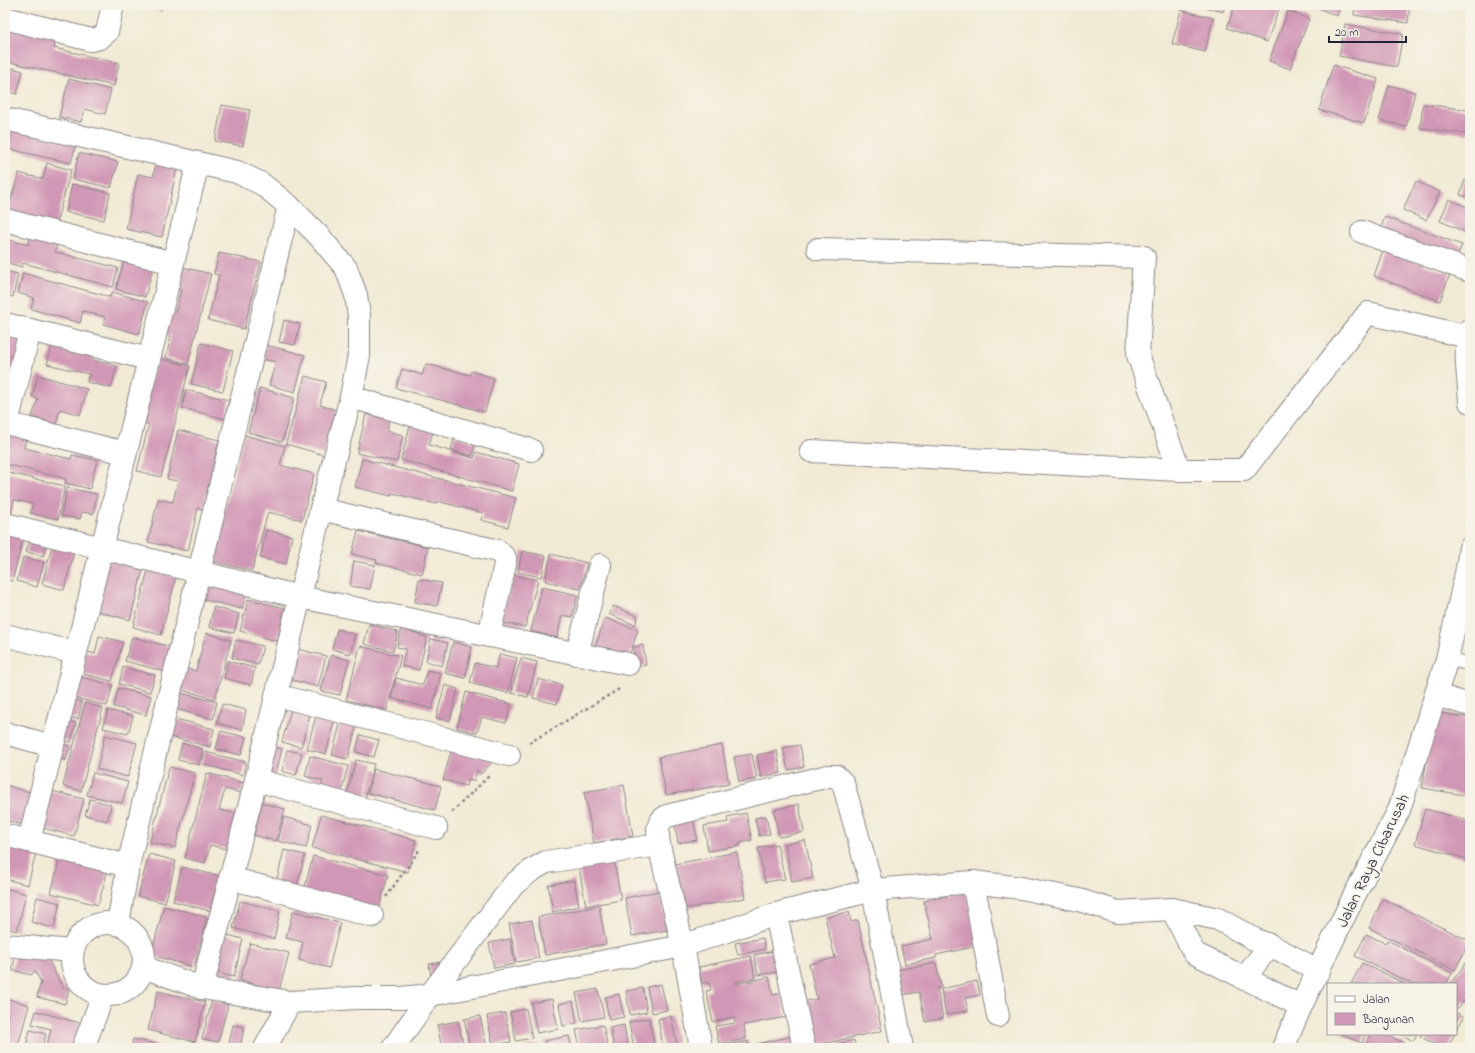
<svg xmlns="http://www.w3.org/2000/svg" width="1475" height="1053" viewBox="0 0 1475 1053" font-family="'Indie Flower',sans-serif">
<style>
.building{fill:#d197b6}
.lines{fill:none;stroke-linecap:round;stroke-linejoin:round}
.service-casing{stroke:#8a8688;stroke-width:15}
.minor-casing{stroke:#8a8688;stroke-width:24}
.primary-casing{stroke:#8a8688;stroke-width:24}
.path{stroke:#8a8688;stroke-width:2.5;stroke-dasharray:3 3;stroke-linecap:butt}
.service{stroke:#fff;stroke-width:13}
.minor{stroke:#fff;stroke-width:22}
.primary{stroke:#fff;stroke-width:22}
.labels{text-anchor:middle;stroke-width:4;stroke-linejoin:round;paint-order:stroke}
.street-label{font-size:16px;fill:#22223b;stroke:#f7f3e8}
</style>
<rect width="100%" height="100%" fill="#f7f3e8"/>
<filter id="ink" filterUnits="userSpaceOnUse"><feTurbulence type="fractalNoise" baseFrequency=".025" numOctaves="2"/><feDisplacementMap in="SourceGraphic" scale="8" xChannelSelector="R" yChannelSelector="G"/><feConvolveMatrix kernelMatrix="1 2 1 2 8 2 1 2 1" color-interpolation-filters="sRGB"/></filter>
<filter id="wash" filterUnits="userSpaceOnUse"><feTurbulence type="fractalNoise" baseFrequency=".012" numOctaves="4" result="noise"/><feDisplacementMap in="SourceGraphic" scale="16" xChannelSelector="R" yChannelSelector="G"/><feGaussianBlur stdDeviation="0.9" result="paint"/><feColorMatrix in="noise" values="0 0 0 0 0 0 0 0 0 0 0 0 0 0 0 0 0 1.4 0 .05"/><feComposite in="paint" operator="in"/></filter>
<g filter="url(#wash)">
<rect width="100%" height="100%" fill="#f1ead4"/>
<g id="blocks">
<g class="building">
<polygon points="143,5 163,5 161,10"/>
<polygon points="1202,5 1226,5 1223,12 1202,6"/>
<polygon points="1235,5 1276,5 1280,6 1267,42 1227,28"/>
<polygon points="1311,5 1341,5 1337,16"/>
<polygon points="1355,5 1410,5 1408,23 1354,15"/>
<polygon points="1181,10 1213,18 1205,52 1172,44"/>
<polygon points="1288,11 1309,19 1290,69 1269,61"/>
<polygon points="9,23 57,34 54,48 119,63 114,86 5,61 5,37"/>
<polygon points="1345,24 1403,34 1397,67 1339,56"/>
<polygon points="1333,65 1378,79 1364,123 1319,110"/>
<polygon points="5,66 23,71 17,94 5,91"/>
<polygon points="69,79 111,90 105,114 85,109 81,122 59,117"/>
<polygon points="1389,85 1415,92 1406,127 1379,120"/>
<polygon points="1423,104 1470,110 1468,134 1420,128"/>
<polygon points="222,105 250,110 243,146 215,141"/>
<polygon points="13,130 76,144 71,163 9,149"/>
<polygon points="79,153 118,162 111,188 73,179"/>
<polygon points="47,163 71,170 55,227 7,213 19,173 43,179"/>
<polygon points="156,163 177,168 162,237 126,229 138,174 153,177"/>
<polygon points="1465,180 1470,182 1470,198 1460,195"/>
<polygon points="1416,181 1440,192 1426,220 1403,210"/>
<polygon points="72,184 110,193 104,220 66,212"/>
<polygon points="1449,199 1470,208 1470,229 1468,233 1440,221"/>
<polygon points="1385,217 1462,245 1455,261 1379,233"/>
<polygon points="32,231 59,238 55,252 118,268 113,287 23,263 22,267 5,262 5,239 28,245"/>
<polygon points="1383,250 1450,274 1440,301 1374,276"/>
<polygon points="219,253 261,262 244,329 208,320 219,275 214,274"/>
<polygon points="124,261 153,269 145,297 116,289"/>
<polygon points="178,266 211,274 188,364 166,358 171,335 160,333 166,310 175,313 181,290 172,288"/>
<polygon points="5,271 18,274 13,297 5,295"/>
<polygon points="23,273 110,297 112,292 148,302 139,334 103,324 105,317 83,311 80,323 31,309 34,298 18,293"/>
<polygon points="284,320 300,324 295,345 279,342"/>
<polygon points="5,329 23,333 5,402"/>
<polygon points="54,339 95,350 92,360 117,366 111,388 87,382 89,374 47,364"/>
<polygon points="201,343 233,351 223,391 191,384"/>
<polygon points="266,345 305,355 295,392 269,385 276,362 262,359"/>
<polygon points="157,358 190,366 161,477 137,471 149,424 140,423"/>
<polygon points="426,364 470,375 471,371 494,378 485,412 396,388 402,369 422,375"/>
<polygon points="38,375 87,389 80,415 60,409 56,424 32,417 38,399 32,397"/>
<polygon points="305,376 326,382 320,405 336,410 324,455 286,444"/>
<polygon points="260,388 294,398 282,442 248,432"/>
<polygon points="186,390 229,400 225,419 182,408"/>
<polygon points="366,414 389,420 387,431 403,435 397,462 357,453"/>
<polygon points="411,422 434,429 429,445 474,458 476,452 519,464 512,491 401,460"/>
<polygon points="178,430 219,440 203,509 198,508 188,551 148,542 158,499 173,502 178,481 167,479"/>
<polygon points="5,433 26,438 24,448 71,459 72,455 97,460 90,489 65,483 66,479 5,464"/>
<polygon points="244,435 285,446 280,465 314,474 302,520 268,512 252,571 211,561"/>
<polygon points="455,436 476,443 472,456 451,450"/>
<polygon points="362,459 516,498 508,527 481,520 483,513 437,501 436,504 392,493 391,496 355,487"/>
<polygon points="5,472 65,486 58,519 30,513 33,504 14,500 11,515 5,514"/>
<polygon points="67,488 97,494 93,514 82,512 80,519 61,516"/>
<polygon points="266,530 292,536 286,564 260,558"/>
<polygon points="7,531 24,536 12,581 5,579 5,538"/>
<polygon points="358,531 428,547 422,574 376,563 377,560 352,554"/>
<polygon points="30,540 47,544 43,556 26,552"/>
<polygon points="53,542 75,548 64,590 42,584"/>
<polygon points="522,551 546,556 541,577 518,572"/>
<polygon points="551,554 587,563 580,589 545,581"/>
<polygon points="23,557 44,562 37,587 17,581"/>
<polygon points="102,560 143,570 130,620 89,609"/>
<polygon points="354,561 375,565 370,589 350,586"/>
<polygon points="148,570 176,577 161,635 133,627"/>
<polygon points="514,575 538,580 525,627 499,622"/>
<polygon points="419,579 442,583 437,606 415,602"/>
<polygon points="205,584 246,594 242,609 201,599"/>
<polygon points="542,587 578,595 572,617 562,615 557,638 531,631"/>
<polygon points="248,599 285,608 277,641 240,631"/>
<polygon points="613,606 638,616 635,625 609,614"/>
<polygon points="214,607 239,614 234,633 209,627"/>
<polygon points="605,618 638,630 627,662 594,650"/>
<polygon points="369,624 398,632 393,651 364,644"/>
<polygon points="337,629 355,634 350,654 332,649"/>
<polygon points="401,629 420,634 419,635 427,637 419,670 402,666 406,649 397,647"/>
<polygon points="206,633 231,640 215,699 178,689 183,668 196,671"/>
<polygon points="99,636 123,642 112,681 75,672 81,650 95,654"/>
<polygon points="132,637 172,647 166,672 125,661"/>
<polygon points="431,639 448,643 442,666 426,661"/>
<polygon points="236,640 263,646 258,665 232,658"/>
<polygon points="453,642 472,647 465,678 445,673"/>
<polygon points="643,645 646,665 637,667 633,647"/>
<polygon points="360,646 401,656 387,710 346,700"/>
<polygon points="297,649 326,656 318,687 289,679"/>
<polygon points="500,654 517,658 508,693 470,683 475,663 496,668"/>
<polygon points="331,655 349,660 340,695 321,691"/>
<polygon points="521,658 537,662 528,697 511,693"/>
<polygon points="228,661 255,668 251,685 224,678"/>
<polygon points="123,667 155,675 150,692 119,684"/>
<polygon points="427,670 441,673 432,709 391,698 396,678 423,685"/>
<polygon points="77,676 113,685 107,706 71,697"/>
<polygon points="538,679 562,685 557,704 533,698"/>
<polygon points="445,685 458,689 450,721 436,718"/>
<polygon points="118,688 151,696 146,715 114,707"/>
<polygon points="466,692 511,704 506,723 482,717 477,733 457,728"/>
<polygon points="180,693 217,702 213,719 175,709"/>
<polygon points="69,698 82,702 78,719 64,716"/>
<polygon points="85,703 103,708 81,791 63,786"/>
<polygon points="222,704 246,710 242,730 217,723"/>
<polygon points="292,706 311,711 301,747 282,742"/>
<polygon points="108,710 133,716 128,734 103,728"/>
<polygon points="317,712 335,717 326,754 307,749"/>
<polygon points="1435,712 1470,718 1470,774 1468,774 1464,795 1422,788"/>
<polygon points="342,717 358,721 348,759 332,755"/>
<polygon points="172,718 214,729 210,747 167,736"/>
<polygon points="64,720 76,723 71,742 59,739"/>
<polygon points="221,731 246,737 241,755 216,749"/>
<polygon points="105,735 137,743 128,777 97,769"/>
<polygon points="360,735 379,740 374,757 356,752"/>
<polygon points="57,743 70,746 66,760 53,757"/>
<polygon points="182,743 203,749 199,765 178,760"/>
<polygon points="269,745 282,749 275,777 262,774"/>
<polygon points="722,745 729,784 666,795 659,757"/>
<polygon points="800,745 804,767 788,770 783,748"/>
<polygon points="452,748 496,758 481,774 477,770 474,781 468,780 466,786 443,780"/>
<polygon points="287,750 302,753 296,775 282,771"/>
<polygon points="777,751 781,773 761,777 757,755"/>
<polygon points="205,752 246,762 243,775 202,764"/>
<polygon points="752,754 757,779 739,782 734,757"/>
<polygon points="310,756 348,766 340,798 320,793 323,781 305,776"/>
<polygon points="356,760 374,764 363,805 345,800"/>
<polygon points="169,767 195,773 175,848 150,842"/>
<polygon points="374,769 441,786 435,810 368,793"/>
<polygon points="93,773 128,782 122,803 87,795"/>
<polygon points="207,773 244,783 241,793 225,789 219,810 239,814 230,850 210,845 205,863 185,858"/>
<polygon points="5,785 33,793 24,825 5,820"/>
<polygon points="624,785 633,836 594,843 584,792"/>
<polygon points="48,790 84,799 74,836 39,827"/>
<polygon points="90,799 111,805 107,821 85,815"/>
<polygon points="262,803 285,809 276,841 254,835"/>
<polygon points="799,804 804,832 779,837 774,810"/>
<polygon points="1425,809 1470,821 1470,860 1415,844"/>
<polygon points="746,813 752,840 740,843 740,846 708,851 704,826 728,822 727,817"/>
<polygon points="321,815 416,840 408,872 312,848"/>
<polygon points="766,816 770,834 759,836 755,818"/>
<polygon points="284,817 312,825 306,848 278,841"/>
<polygon points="693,817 697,840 678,843 674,821"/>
<polygon points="805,840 813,878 792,882 785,844"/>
<polygon points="5,844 36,852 28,885 5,879"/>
<polygon points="777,844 785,879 765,882 758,848"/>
<polygon points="284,850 305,855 295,893 275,888"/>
<polygon points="737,852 745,898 683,909 675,864"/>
<polygon points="149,854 176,861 165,903 138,896"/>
<polygon points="613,855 621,900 586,906 578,862"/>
<polygon points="313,856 388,875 378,913 303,894"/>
<polygon points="60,858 108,870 98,905 51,893"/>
<polygon points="182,867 219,876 210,911 173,901"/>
<polygon points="574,880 579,906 553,912 548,885"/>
<polygon points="5,888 26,894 17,931 5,928"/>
<polygon points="659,891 667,930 632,936 625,898"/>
<polygon points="966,892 978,946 936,955 936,958 905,964 901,946 933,939 924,901"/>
<polygon points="37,897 60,903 54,928 31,922"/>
<polygon points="1383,899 1470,941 1455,970 1369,928"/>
<polygon points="240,901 280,911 274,939 233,928"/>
<polygon points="164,906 207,917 194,967 151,955"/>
<polygon points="599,906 606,944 545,955 538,917"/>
<polygon points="293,911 340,923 329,968 299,960 303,942 286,938"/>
<polygon points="849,912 851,922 858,920 882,1031 812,1046 802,1002 817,999 809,964 835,958 825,917"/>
<polygon points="532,920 539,958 516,962 509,924"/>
<polygon points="224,934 243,939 234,977 214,972"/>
<polygon points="1366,934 1385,943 1387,940 1452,973 1446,984 1412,984 1355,956"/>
<polygon points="763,938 765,949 738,955 735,943"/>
<polygon points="510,939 515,964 494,968 489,943"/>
<polygon points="250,943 289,953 279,991 240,980"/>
<polygon points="774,951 778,972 758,975 754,955"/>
<polygon points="16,954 47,957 63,988 69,989 65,1004 37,997 41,982 35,971 31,975 12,970"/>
<polygon points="751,956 755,978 736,982 737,984 769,977 773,995 781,993 786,1017 744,1025 746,1039 719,1044 715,1026 735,1023 734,1017 713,1022 706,991 711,990 709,982 702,983 699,967"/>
<polygon points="442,962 431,977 429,964"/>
<polygon points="936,963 941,987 937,988 943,1018 925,1022 919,992 902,995 897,970"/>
<polygon points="1362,963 1401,982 1404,984 1351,984"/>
<polygon points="1466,963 1470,967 1470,1004 1464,1000 1456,1011 1456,984 1450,984"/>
<polygon points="977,981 980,995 965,998 968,1011 946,1015 941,989"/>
<polygon points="661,984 667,1010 652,1013 647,987"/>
<polygon points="643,988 647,1012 630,1015 626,991"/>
<polygon points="598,989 604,1017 582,1021 576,993"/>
<polygon points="158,991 205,1002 195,1042 148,1030"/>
<polygon points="619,994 624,1017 609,1020 605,997"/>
<polygon points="5,998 29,1005 18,1046 5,1043 5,1026 8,1013 5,1012"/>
<polygon points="552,999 558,1029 537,1033 531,1003"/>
<polygon points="212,1000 228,1005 218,1042 202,1039"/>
<polygon points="573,1001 577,1023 563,1026 559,1004"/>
<polygon points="526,1009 532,1038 516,1041 510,1012"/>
<polygon points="36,1011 80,1023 73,1048 46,1048 51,1029 32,1024"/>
<polygon points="1456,1012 1464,1017 1456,1031"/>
<polygon points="505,1013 511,1042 493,1045 487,1016"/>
<polygon points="480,1016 486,1044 470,1048 464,1019"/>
<polygon points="671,1016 677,1044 663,1047 658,1019"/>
<polygon points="649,1018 654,1044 634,1048 629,1022"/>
<polygon points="458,1021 464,1047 442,1048 437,1025"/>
<polygon points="233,1025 244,1027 240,1048 228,1048"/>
<polygon points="603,1025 608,1048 580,1048 576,1030"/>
<polygon points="624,1025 628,1048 614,1048 610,1028"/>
<polygon points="30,1030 46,1034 42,1048 26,1046"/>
<polygon points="1340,1034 1365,1034 1362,1043"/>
<polygon points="1371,1034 1383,1034 1405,1043 1403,1048 1365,1048"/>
<polygon points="1401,1034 1417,1034 1413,1041"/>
<polygon points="1421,1034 1455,1034 1447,1048 1441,1048 1420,1036"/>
<polygon points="569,1036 572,1048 546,1048 544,1041"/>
<polygon points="793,1036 796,1048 752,1048 752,1045"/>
<polygon points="133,1039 157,1044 156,1048 131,1048"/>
<polygon points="854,1040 856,1048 823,1048 823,1047"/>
<polygon points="748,1041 750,1048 717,1048 717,1047"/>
<polygon points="539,1044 540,1048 525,1048 525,1047"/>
</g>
</g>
</g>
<g filter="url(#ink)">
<use href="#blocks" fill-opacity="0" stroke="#8a8688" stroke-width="1"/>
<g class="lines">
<g class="service-casing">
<polyline id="service" points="1447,659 1470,664"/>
</g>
<g class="minor-casing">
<g id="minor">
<polyline points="5,18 91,40 100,38 107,32 113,5"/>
<polyline points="5,119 237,172 262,184 289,206 318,235 346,268 356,295 359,316 359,355 351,397 321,509 256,780 202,988"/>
<polyline points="5,220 173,263"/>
<polyline points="1362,232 1470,271"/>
<polyline points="818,249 1144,257 1138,355 1179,470"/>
<polyline points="5,324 149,359"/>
<polyline points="351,397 531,450"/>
<polyline points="5,423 125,453"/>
<polyline points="7,423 30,330"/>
<polyline points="811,451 1179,470 1244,470 1368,313 1468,337"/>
<polyline points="321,509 498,551 505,558 505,564 489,636"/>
<polyline points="5,524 300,597 628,664"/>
<polyline points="5,635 75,653"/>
<polyline points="577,654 600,565"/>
<polyline points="276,695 509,755"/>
<polyline points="1436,695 1470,705"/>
<polyline points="5,733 52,746"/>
<polyline points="256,780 436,828"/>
<polyline points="5,835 128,866"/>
<polyline points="29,841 198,163"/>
<polyline points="230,878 372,916"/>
<polyline points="973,882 998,1016"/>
<polyline points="1172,909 1194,953 1301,1006"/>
<polyline points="776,914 804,1048"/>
<circle cx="108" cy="959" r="36"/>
<polyline points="118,924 128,866 199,572 289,206"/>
<polyline points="5,945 72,951"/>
<polyline points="143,967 202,988 290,1002 357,998 401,998 430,995 683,946 776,914 873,890 973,882 1021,888 1079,900 1118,912 1172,909 1218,919 1256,940 1270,945 1319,971"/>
<polyline points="1244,979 1270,945"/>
<polyline points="83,1048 103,995"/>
<polyline points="265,1048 290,1002"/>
<polyline points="393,1048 430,995 514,884 532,870 546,862 659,845"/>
<path d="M701,1048L683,946L659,845C658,834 655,822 667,816L828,776H836L843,783L873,890L902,1048"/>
</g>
</g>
<g class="primary-casing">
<g id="primary">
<path d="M1470,329C1463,352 1469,379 1470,402"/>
<polyline points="1283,1048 1301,1006 1354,896 1399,810 1447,659 1467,569 1470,548"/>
</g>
</g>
<g class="path">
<polyline points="529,743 621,688"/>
<polyline points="452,812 490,775"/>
<polyline points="386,897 420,849"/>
</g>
<use href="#service" class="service"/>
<use href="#minor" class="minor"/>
<use href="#primary" class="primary"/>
</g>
</g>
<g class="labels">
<g class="street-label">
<text transform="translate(1372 860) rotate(-64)" y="6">Jalan Raya Cibarusah</text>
</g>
</g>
<rect width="1475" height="1053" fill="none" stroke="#f7f3e8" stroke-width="20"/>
<rect x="1327" y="983" width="130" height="52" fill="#f7f3e8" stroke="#a29fa3"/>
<rect x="1335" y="996" width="20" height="6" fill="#ffffff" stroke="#a29fa3"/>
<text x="1363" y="1003" font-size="12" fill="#22223b">Jalan</text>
<rect x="1335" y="1013" width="20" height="12" fill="#d197b6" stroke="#a29fa3"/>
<text x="1363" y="1023" font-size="12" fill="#22223b">Bangunan</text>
<path d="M1329 36v6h77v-6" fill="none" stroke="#22223b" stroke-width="2"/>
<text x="1335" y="36" font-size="12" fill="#22223b" stroke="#f7f3e8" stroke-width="3" paint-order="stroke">20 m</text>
</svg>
